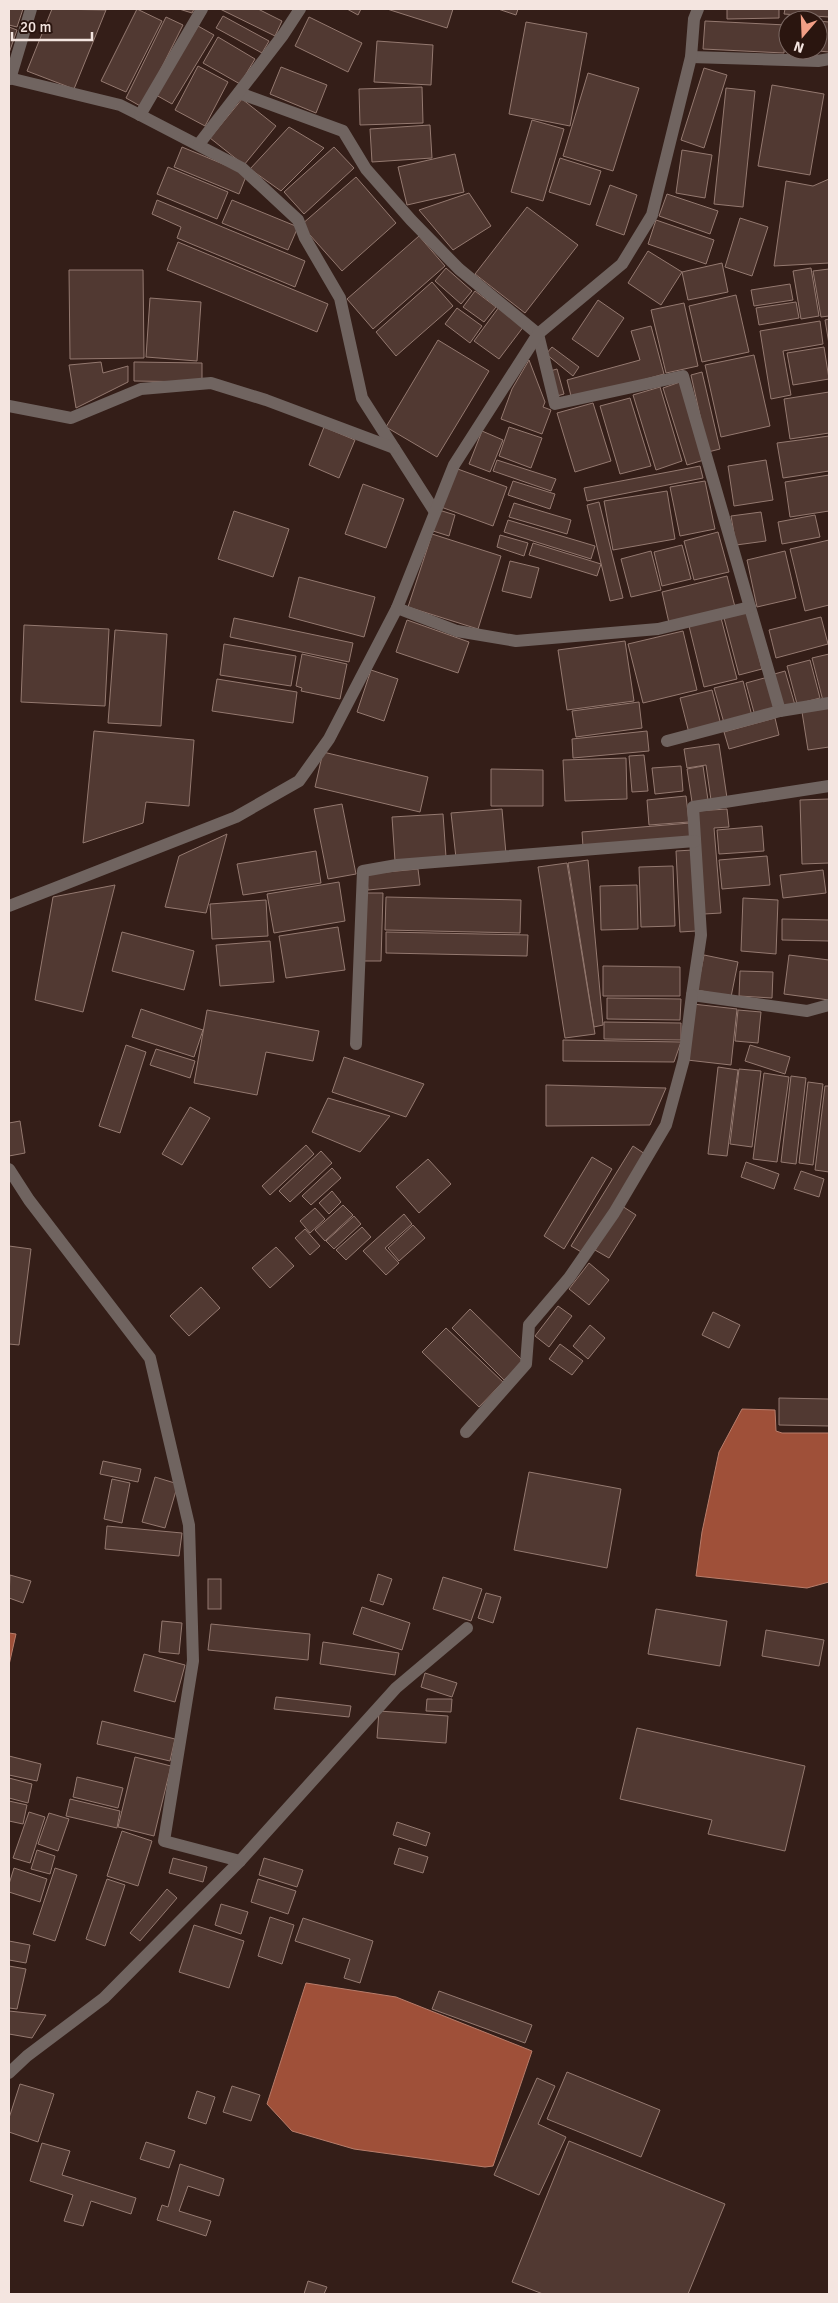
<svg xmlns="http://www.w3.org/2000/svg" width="838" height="2303" viewBox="0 0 838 2303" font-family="Signika,sans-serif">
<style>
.water{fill:#9f5039;stroke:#b87d6b}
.building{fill:#513932;stroke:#947970}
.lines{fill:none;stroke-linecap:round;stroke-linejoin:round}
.minor{stroke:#706460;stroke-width:12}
</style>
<rect width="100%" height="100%" fill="#341e18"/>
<g class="water">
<polygon points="742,1409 775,1410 776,1431 782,1433 829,1433 829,1582 807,1588 696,1576 702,1532 719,1452"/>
<polygon points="9,1633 16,1634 9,1665"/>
<polygon points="306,1983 396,1997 532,2051 493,2166 485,2167 354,2149 292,2131 267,2104"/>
</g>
<g class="building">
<polygon points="9,9 23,9 17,27 9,25"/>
<polygon points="52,9 106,10 74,89 27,71"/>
<polygon points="137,9 162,21 126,92 101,81"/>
<polygon points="179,9 194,9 192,13"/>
<polygon points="220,9 258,9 282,21 275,36"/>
<polygon points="347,9 361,9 358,15"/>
<polygon points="387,9 453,9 447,28"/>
<polygon points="498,9 518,9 516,15"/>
<polygon points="727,9 779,9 779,18 727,19"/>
<polygon points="785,9 829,9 829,17 784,14"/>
<polygon points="223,16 269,41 262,53 216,28"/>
<polygon points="166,17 183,25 142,107 126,98"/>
<polygon points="309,17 362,43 348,72 295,46"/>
<polygon points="705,21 786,25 784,53 703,49"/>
<polygon points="818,21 829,22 829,52 809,50 818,50"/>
<polygon points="526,22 587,33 570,126 509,114"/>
<polygon points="198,26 214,35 172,104 156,95"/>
<polygon points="9,27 17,30 9,53"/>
<polygon points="218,37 255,59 240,84 203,63"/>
<polygon points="377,41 433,45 431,85 374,82"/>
<polygon points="198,66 228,82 205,126 175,110"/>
<polygon points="281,67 327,85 316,113 270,94"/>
<polygon points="704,68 727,75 704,148 681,140"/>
<polygon points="588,73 639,88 613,171 563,156"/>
<polygon points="772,85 824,94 810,175 758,166"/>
<polygon points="422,87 423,123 360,125 359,89"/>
<polygon points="726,88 755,91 743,207 714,204"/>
<polygon points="242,99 276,126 244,165 210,138"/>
<polygon points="532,120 564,129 543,201 511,192"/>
<polygon points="430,125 432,158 372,162 370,129"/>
<polygon points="289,127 324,148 281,191 250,169"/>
<polygon points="182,147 247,174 239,194 174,167"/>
<polygon points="334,147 354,168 304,214 284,192"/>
<polygon points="682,150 712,155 705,198 676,193"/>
<polygon points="455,154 464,192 407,205 398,167"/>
<polygon points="560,158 601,171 590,205 549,192"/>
<polygon points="168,167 228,192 217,219 157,194"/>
<polygon points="356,177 396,223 342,271 301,225"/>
<polygon points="829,179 829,263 774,266 786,181 813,186"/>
<polygon points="610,185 637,195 624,235 596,225"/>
<polygon points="469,193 491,226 453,250 419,210"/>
<polygon points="667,194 718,211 710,234 659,216"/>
<polygon points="157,200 305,261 295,287 177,238 181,227 152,214"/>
<polygon points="232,200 298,227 288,250 222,223"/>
<polygon points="527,207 578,245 525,313 475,274"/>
<polygon points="740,218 768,227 752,276 725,267"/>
<polygon points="656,220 714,240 706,264 648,244"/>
<polygon points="419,236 445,266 373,329 347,299"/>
<polygon points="178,242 328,304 317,332 167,270"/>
<polygon points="648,251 682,272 661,305 628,283"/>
<polygon points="722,263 728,292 688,300 682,272"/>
<polygon points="446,268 472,291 461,304 435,281"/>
<polygon points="811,268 819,316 801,319 793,271"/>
<polygon points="829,269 829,316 821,317 813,271"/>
<polygon points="69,270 143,270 144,358 70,359"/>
<polygon points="432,282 453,306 396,356 376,332"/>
<polygon points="790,284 793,300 754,306 751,290"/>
<polygon points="475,291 496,307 484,322 463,307"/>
<polygon points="736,295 749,352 702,362 689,306"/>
<polygon points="150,298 201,302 197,361 146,357"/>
<polygon points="598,300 624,318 598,357 572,339"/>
<polygon points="796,302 799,318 759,325 756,308"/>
<polygon points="684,303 698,366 666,373 651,310"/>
<polygon points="499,307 524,326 499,359 474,341"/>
<polygon points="457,308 482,326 470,343 445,324"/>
<polygon points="829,319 829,344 825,320"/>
<polygon points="820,321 823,344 783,351 791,395 771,399 760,331"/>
<polygon points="651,326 664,374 572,400 567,380 640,360 631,331"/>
<polygon points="438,340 489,371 437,457 386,427"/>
<polygon points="552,347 579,367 573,376 546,354"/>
<polygon points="824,347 829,379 793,385 787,353"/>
<polygon points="754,355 770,426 721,437 705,365"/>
<polygon points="529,360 545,402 543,407 551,410 542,434 501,419 512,389"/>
<polygon points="101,362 103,373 128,366 128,382 76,408 69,365"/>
<polygon points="134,362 202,363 202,382 134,381"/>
<polygon points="557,369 564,394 557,396 550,371"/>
<polygon points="702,372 720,449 708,452 691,375"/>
<polygon points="680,382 704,460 687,465 663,388"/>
<polygon points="660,387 682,461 656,470 633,395"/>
<polygon points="829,392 829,433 790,439 784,399"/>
<polygon points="630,398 651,466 620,474 600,406"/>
<polygon points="593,403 611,461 575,472 557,413"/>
<polygon points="324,427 355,440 339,478 309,465"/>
<polygon points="509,427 542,438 531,468 499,456"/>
<polygon points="482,431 503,440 490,472 469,464"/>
<polygon points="829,436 829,471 783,478 777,443"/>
<polygon points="497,460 556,479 551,491 493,471"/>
<polygon points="766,460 773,500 734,506 728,466"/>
<polygon points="700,466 703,478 587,501 584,488"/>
<polygon points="455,468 507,487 493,526 441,507"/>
<polygon points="829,475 829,511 790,517 785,482"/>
<polygon points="513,481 555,494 550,509 508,495"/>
<polygon points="705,481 715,529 680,536 670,487"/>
<polygon points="363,484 404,499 386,548 345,534"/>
<polygon points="667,491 675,539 613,550 604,501"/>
<polygon points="599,502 623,598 610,601 587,505"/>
<polygon points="514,503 571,520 567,534 509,517"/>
<polygon points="439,510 455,515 449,536 433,531"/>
<polygon points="234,511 289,529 273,577 218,559"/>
<polygon points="761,512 766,541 736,545 731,516"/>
<polygon points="815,515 820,537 782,544 778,522"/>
<polygon points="508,520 595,546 591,559 504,532"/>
<polygon points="718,532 729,572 694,580 684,541"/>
<polygon points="432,534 501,556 478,629 408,607"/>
<polygon points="500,535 528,543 524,556 497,547"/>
<polygon points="829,540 829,605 805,611 790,549"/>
<polygon points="533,543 601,564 597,576 529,555"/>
<polygon points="682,545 691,579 662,586 654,552"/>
<polygon points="651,551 661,590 631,597 621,559"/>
<polygon points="785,551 796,598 757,607 747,560"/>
<polygon points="510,561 539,568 531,598 502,591"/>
<polygon points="727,576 735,607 669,623 662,592"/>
<polygon points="299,577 375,597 364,637 289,617"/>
<polygon points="748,612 762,669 739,675 724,618"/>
<polygon points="821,617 828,644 776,658 769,630"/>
<polygon points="234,618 353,643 349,662 230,637"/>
<polygon points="721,618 737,679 704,687 689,626"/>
<polygon points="407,620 469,642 458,673 396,652"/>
<polygon points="24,625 109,629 105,706 21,702"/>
<polygon points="115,630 167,634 161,726 108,723"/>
<polygon points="683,631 697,690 643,703 628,644"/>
<polygon points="625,641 634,701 567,710 558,650"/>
<polygon points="224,644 296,656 291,686 220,675"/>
<polygon points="302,654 347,664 340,699 301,691 302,688 296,686"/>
<polygon points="829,654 829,699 823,701 812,658"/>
<polygon points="810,660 820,698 797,704 787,666"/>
<polygon points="371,670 398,679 384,721 357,712"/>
<polygon points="785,671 795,705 781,709 771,675"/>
<polygon points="768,677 776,710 755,716 746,683"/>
<polygon points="217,679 297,692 293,723 212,711"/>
<polygon points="743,681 752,716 724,723 714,688"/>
<polygon points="712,690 721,725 689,733 680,698"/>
<polygon points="639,702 642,728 576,737 572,711"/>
<polygon points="829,707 829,747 808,750 802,712"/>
<polygon points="775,718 779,735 729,749 724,732"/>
<polygon points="94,731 194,740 189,806 146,802 143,823 83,843"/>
<polygon points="647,731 649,751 573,758 572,739"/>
<polygon points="719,744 727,798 711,800 706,765 687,768 684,749"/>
<polygon points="323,752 428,777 420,812 315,787"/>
<polygon points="644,755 648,791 632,792 629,756"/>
<polygon points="626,758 627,799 565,801 563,760"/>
<polygon points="681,766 683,791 655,794 652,768"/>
<polygon points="703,766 708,800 692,802 687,769"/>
<polygon points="491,769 543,770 543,806 491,806"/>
<polygon points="686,796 689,822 649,825 647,800"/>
<polygon points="829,799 829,863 802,864 800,800"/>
<polygon points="342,804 356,874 328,879 314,809"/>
<polygon points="502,809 506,854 456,858 451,813"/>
<polygon points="727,809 729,827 714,828 721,913 704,914 696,811"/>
<polygon points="443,814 446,857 395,861 392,817"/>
<polygon points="690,823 691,838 583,847 582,832"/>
<polygon points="762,826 764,851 719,854 717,830"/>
<polygon points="227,834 206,913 165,907 179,856"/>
<polygon points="693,850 696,931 680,932 676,851"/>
<polygon points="316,851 321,883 243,895 237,864"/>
<polygon points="767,856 770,885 722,889 719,860"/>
<polygon points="588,860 603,1025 594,1027 568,863"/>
<polygon points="567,863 595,1034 565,1038 538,867"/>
<polygon points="673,866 675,926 641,927 639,867"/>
<polygon points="418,869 420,885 368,890 366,874"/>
<polygon points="823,870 826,893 783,898 780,875"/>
<polygon points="339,882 345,921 274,933 267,894"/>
<polygon points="115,885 83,1012 35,1000 53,897"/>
<polygon points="637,885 638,929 601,930 600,886"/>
<polygon points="364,893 383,893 381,961 362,961"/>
<polygon points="386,897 521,900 520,933 385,930"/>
<polygon points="743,898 778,900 776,954 741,951"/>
<polygon points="266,900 268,936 212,939 210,904"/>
<polygon points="782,919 829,920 829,941 782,940"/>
<polygon points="338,927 345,970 286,978 279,936"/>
<polygon points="122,932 194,951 184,990 112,971"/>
<polygon points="386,932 528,935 527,956 386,953"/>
<polygon points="270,941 274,982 220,986 216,945"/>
<polygon points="704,955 738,962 731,997 697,990"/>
<polygon points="789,955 829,960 829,1000 784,994"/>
<polygon points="603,966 680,967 680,996 603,996"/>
<polygon points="740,971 773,972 772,998 739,996"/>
<polygon points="607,998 681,999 680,1020 607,1019"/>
<polygon points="693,1004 737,1009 731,1065 687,1060"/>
<polygon points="141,1009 203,1030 194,1057 132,1037"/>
<polygon points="207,1010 319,1031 313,1061 266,1052 257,1095 194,1083"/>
<polygon points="738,1010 761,1012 758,1043 735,1041"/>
<polygon points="604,1022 681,1023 681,1040 604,1039"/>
<polygon points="563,1040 681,1042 674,1062 563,1061"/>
<polygon points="126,1045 146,1052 120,1133 99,1126"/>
<polygon points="750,1045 790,1057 785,1074 745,1061"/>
<polygon points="156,1049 195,1061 190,1078 150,1065"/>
<polygon points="344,1057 424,1084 406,1117 332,1092"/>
<polygon points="718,1067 738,1070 727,1156 708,1154"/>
<polygon points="739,1069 761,1071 752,1147 730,1144"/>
<polygon points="764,1073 789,1077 777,1162 753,1159"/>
<polygon points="791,1076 806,1078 796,1164 781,1162"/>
<polygon points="808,1082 823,1084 813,1165 799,1163"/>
<polygon points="546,1085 666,1088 650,1125 546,1126"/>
<polygon points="825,1086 829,1086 829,1172 815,1170"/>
<polygon points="328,1098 390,1116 360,1152 312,1132"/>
<polygon points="190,1107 210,1118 182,1165 162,1154"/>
<polygon points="20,1121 25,1153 9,1156 9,1123"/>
<polygon points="306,1145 314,1154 270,1195 262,1186"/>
<polygon points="633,1146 645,1154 583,1253 571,1246"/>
<polygon points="321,1151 332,1163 290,1202 279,1191"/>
<polygon points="592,1157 612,1169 564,1249 544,1236"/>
<polygon points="428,1159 451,1184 419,1213 396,1187"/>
<polygon points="746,1162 779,1174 774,1189 741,1177"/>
<polygon points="332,1168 341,1178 311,1205 302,1196"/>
<polygon points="801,1171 824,1179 819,1197 794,1189"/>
<polygon points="332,1191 341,1202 329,1214 319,1203"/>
<polygon points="343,1205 353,1215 325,1241 315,1230"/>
<polygon points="622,1206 636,1215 609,1258 595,1250"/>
<polygon points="315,1208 325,1219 310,1233 300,1221"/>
<polygon points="404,1214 412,1224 385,1248 399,1263 386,1275 363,1251"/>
<polygon points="354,1216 361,1224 334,1249 326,1241"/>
<polygon points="413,1225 425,1238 399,1261 388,1248"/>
<polygon points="362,1227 371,1237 346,1260 336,1250"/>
<polygon points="305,1229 320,1246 310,1255 295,1238"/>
<polygon points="9,1246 31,1249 19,1345 9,1344"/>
<polygon points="276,1247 294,1266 270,1288 252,1268"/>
<polygon points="589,1263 609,1280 589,1305 569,1289"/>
<polygon points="201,1287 220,1308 189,1336 170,1316"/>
<polygon points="558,1306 572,1316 549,1347 535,1336"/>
<polygon points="470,1309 523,1361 504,1380 452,1328"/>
<polygon points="713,1312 740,1325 729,1348 702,1335"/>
<polygon points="590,1325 605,1338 588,1359 573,1346"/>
<polygon points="446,1328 503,1382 479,1407 422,1352"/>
<polygon points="560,1344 583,1361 572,1375 549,1359"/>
<polygon points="779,1398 829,1399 829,1426 779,1425"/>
<polygon points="103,1461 141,1469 138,1482 100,1474"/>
<polygon points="529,1472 621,1489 607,1568 514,1550"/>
<polygon points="155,1477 178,1484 165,1528 142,1522"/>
<polygon points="112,1479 130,1483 122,1523 104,1519"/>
<polygon points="107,1526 182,1533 179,1556 105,1549"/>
<polygon points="378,1574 392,1579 383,1605 370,1601"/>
<polygon points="10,1575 31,1581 23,1603 9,1598"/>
<polygon points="443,1577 482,1589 471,1621 433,1609"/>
<rect x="208" y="1579" width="13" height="30"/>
<polygon points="486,1593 501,1597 493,1623 478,1618"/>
<polygon points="362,1607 410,1623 402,1650 353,1634"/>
<polygon points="656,1609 727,1621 720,1666 648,1654"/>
<polygon points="162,1621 182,1623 179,1654 159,1652"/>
<polygon points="211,1624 310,1634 308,1660 208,1650"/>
<polygon points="766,1630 824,1640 819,1666 762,1656"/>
<polygon points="323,1642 399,1653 395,1675 320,1664"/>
<polygon points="144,1654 185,1665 175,1702 134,1691"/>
<polygon points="425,1673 457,1683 452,1697 421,1687"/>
<polygon points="276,1697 351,1706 349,1717 274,1709"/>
<polygon points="427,1699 452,1699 451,1712 426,1711"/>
<polygon points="379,1711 448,1716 446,1743 377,1738"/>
<polygon points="102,1721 175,1739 170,1761 97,1744"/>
<polygon points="637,1728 805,1766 785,1851 708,1834 712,1820 620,1799"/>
<polygon points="9,1756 41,1764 37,1781 9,1775"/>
<polygon points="135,1757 171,1766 154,1836 118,1827"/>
<polygon points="77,1777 123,1788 118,1808 73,1797"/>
<polygon points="9,1778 32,1784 28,1803 9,1798"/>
<polygon points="70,1799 120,1811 117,1828 66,1816"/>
<polygon points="9,1801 27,1805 23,1824 9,1821"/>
<polygon points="29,1812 45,1817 30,1863 13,1858"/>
<polygon points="49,1813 69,1819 58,1851 38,1844"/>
<polygon points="397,1822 430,1833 426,1846 393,1835"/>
<polygon points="122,1831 152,1841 138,1886 107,1876"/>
<polygon points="399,1848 428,1857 423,1873 394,1864"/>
<polygon points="37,1850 55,1856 50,1874 31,1869"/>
<polygon points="173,1858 207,1867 203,1882 169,1873"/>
<polygon points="264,1858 303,1870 297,1887 259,1875"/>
<polygon points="14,1868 47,1879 40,1902 9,1892 9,1884"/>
<polygon points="55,1868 77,1875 55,1941 33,1934"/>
<polygon points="107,1879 125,1885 105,1946 86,1939"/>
<polygon points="258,1879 296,1891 288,1914 251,1902"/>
<polygon points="167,1889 177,1898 140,1941 130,1933"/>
<polygon points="221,1904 248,1912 241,1934 215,1925"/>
<polygon points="270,1917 294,1925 282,1964 258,1956"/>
<polygon points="303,1918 373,1941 360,1983 344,1978 350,1959 295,1941"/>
<polygon points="194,1925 244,1941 229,1988 179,1972"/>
<polygon points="9,1941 30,1945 26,1963 9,1960"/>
<polygon points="9,1966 26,1969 17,2009 9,2008"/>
<polygon points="439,1991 532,2025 525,2043 432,2009"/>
<polygon points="9,2011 46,2015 32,2038 9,2034"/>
<polygon points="567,2072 660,2110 641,2157 547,2119"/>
<polygon points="537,2078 555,2086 538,2124 566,2137 539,2195 494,2175"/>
<polygon points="20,2084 54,2094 38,2142 9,2132 9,2118"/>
<polygon points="232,2086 260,2095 251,2121 223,2112"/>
<polygon points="197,2091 215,2097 206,2124 188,2118"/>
<polygon points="569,2141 725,2204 688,2294 543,2294 512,2282"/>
<polygon points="146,2142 175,2151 169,2168 140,2159"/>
<polygon points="42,2143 70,2151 62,2175 136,2198 131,2214 91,2201 83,2226 64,2221 73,2195 30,2181"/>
<polygon points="180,2164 224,2179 219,2196 188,2186 179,2211 211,2221 206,2236 157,2220 162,2205 168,2207"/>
<polygon points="308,2281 327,2287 324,2294 304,2294"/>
</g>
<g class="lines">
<g class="minor">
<polyline points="691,57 818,61 829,59"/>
<polyline points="9,78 120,105 140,115 242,168 298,220 305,238 340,298 362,398 435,512"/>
<polyline points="10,79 31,9"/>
<polyline points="239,93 343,131 366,169 411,220 459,269 538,334 555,404 683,376 780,711"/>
<polyline points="140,115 202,9"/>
<polyline points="199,144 283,35 300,9"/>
<polyline points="9,406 71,418 141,389 211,383 266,400 394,448"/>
<polyline points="397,608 457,631 516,641 658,629 750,607"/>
<polyline points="667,741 780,711 829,703"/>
<polyline points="829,786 693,807 701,935 692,995 807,1011 829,1005"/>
<polyline points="9,906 236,817 299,781 329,739 397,608 454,465 538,334 622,264 652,215 691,57 694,19 698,9"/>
<polyline points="356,1044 363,871 397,865 695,841"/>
<polyline points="9,1169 29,1200 150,1358 189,1525 193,1661 164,1841 240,1861"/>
<polyline points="466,1432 526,1364 529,1325 569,1278 614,1213 666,1125 684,1059 692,995"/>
<polyline points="9,2073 27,2056 104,1998 240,1861 396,1688 467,1628"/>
</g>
</g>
<rect width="838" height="2303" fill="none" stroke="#f4e5e0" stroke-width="20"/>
<g transform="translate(803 35) rotate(199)"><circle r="24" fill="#2a150f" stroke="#7b6863"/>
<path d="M0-4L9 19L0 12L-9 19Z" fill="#f39f86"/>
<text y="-8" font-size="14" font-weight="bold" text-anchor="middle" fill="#f4e5e0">N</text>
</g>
<path d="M12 32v8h80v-8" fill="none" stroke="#f4e5e0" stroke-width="2.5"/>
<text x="20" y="32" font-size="15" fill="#f4e5e0" stroke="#2a150f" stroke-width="4" paint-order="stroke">20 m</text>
</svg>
